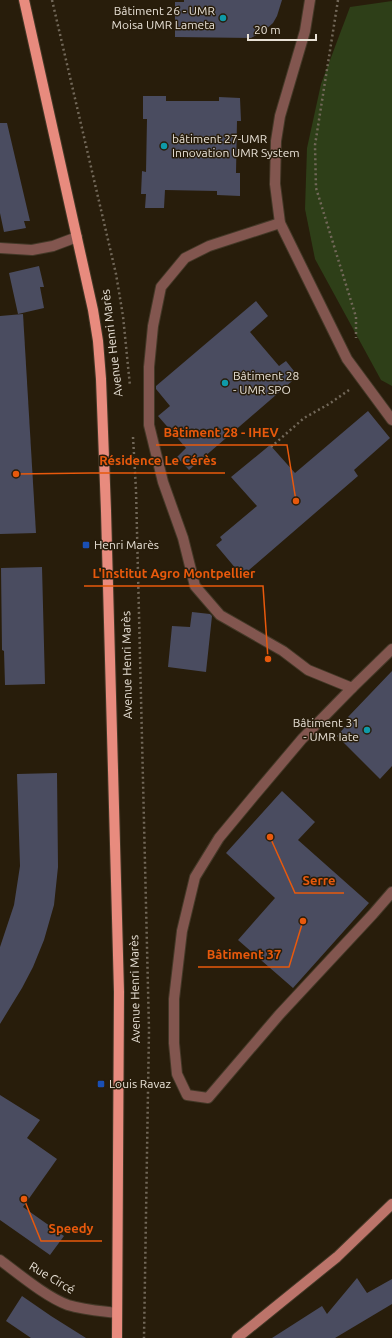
<svg xmlns="http://www.w3.org/2000/svg" width="392" height="1338" viewBox="0 0 392 1338" font-family="Ubuntu,sans-serif">
<style>
.green{fill:#2e3f18}
.building{fill:#4a4c60}
.lines{fill:none;stroke-linecap:round;stroke-linejoin:round}
.lane-casing{stroke:#433827;stroke-width:12}
.street-casing{stroke:#433827;stroke-width:12}
.secondary-casing{stroke:#433827;stroke-width:12}
.primary-casing{stroke:#433827;stroke-width:12}
.path{stroke:#726859;stroke-width:2.5;stroke-dasharray:2 3;stroke-linecap:butt}
.lane{stroke:#82564f;stroke-width:10}
.street{stroke:#82564f;stroke-width:10}
.secondary{stroke:#bc746a;stroke-width:10}
.primary{stroke:#e88b7e;stroke-width:10}
.culture-dot{fill:#0f9aa8;stroke:#281d0b;stroke-width:1.5}
.transit-dot{fill:#1a4fb4;stroke:#281d0b;stroke-width:1.5}
.labels{text-anchor:middle;stroke-width:3;stroke-linejoin:round;paint-order:stroke}
.poi-label{font-size:12px;fill:#e8e1d6;stroke:#281d0b;text-anchor:start}
.street-label{font-size:12px;fill:#e8e1d6;stroke:#281d0b}
.leader{fill:none;stroke:#e8590c;stroke-width:1.5}
.callout-dot{fill:#e8590c;stroke:#281d0b;stroke-width:1.5}
.callout-label{font-size:13px;text-anchor:middle;font-weight:bold;fill:#e8590c;stroke:#281d0b;stroke-width:3;stroke-linejoin:round;paint-order:stroke}
</style>
<rect width="100%" height="100%" fill="#281d0b"/>
<polygon class="green" points="392,1 392,386 381,380 315,259 305,209 307,148 321,84 350,7"/>
<g class="building">
<polygon points="184,0 282,0 277,16 273,23 264,31 251,38 175,37 175,2 184,2"/>
<polygon points="143,96 166,96 166,101 219,101 219,97 240,98 241,121 237,121 236,173 240,173 240,196 217,195 217,191 165,190 164,208 145,208 146,194 141,194 142,171 146,172 147,119 143,119"/>
<polygon points="0,123 7,123 30,221 24,221 26,228 4,232 0,213"/>
<polygon points="39,266 44,287 40,287 44,308 18,314 9,273"/>
<polygon points="256,301 268,316 250,332 279,366 286,361 298,376 189,470 177,457 186,448 158,416 170,406 156,389 156,386"/>
<polygon points="23,314 36,533 0,534 0,316"/>
<polygon points="368,411 390,438 354,470 358,476 242,576 216,545 222,540 220,537 257,506 231,477 270,445 295,473"/>
<polygon points="42,567 45,684 5,685 4,651 2,650 1,568"/>
<polygon points="192,612 210,614 212,616 206,672 168,667 172,626 190,627"/>
<polygon points="392,671 392,766 380,779 337,736 351,720 348,717"/>
<polygon points="57,773 58,867 54,905 44,940 33,967 22,988 0,1024 0,947 14,905 20,866 17,774"/>
<polygon points="282,791 315,822 298,840 369,903 293,988 238,940 275,898 226,853"/>
<polygon points="0,1095 40,1120 27,1138 57,1159 23,1207 64,1236 50,1255 0,1220"/>
<polygon points="357,1278 367,1293 392,1279 392,1304 335,1338 272,1338 322,1306 327,1314"/>
<polygon points="22,1296 51,1316 86,1338 31,1338 6,1321"/>
</g>
<g class="lines">
<g class="lane-casing">
<g id="lane">
<polyline points="310,0 305,31 280,116 276,141 275,184 280,223 347,359 392,420"/>
<polyline points="280,223 209,246 185,258 161,287 153,326 149,367 149,425 163,482 183,538 195,586 220,615 283,651 308,670 352,688 392,649"/>
<polyline points="352,688 302,739 253,797 219,838 195,877 182,931 174,999 174,1043 177,1074 187,1095 208,1098 279,1015 373,914 392,892"/>
</g>
</g>
<g class="street-casing">
<g id="street">
<polyline points="0,248 32,250 53,246 77,237"/>
<path d="M0,1260C19,1274 46,1297 68,1305C84,1310 101,1311 117,1313"/>
</g>
</g>
<g class="secondary-casing">
<polyline id="secondary" points="237,1338 337,1257 392,1204"/>
</g>
<g class="primary-casing">
<polyline id="primary" points="24,0 93,310 98,341 101,379 106,511 119,992 117,1338"/>
</g>
<g class="path">
<polyline points="52,0 116,274 123,316 130,386"/>
<polyline points="338,0 315,145 316,188 356,317 356,338"/>
<polyline points="133,437 136,490 149,1030 144,1338"/>
<polyline points="271,447 304,418 329,404 349,390"/>
</g>
<use href="#lane" class="lane"/>
<use href="#street" class="street"/>
<use href="#secondary" class="secondary"/>
<use href="#primary" class="primary"/>
</g>
<g class="culture-dot">
<circle cx="223" cy="18" r="4"/>
<circle cx="164" cy="146" r="4"/>
<circle cx="225" cy="383" r="4"/>
<circle cx="367" cy="730" r="4"/>
</g>
<g class="transit-dot">
<rect x="82" y="541" width="8" height="8" rx="2"/>
<rect x="97" y="1080" width="8" height="8" rx="2"/>
</g>
<g class="labels">
<g class="poi-label">
<text x="215" y="15" text-anchor="end">Bâtiment 26 - UMR<tspan x="215" dy="14">Moisa UMR Lameta</tspan></text>
<text x="172" y="143">bâtiment 27-UMR<tspan x="172" dy="14">Innovation UMR System</tspan></text>
<text x="233" y="380">Bâtiment 28<tspan x="233" dy="14">- UMR SPO</tspan></text>
<text x="94" y="549">Henri Marès</text>
<text x="359" y="727" text-anchor="end">Bâtiment 31<tspan x="359" dy="14">- UMR Iate</tspan></text>
<text x="109" y="1088">Louis Ravaz</text>
</g>
<g class="street-label">
<text transform="translate(112 343) rotate(-97)" y="4">Avenue Henri Marès</text>
<text transform="translate(127 665) rotate(-91)" y="4">Avenue Henri Marès</text>
<text transform="translate(135 989) rotate(-91)" y="4">Avenue Henri Marès</text>
<text transform="translate(52 1278) rotate(31)" y="4">Rue Circé</text>
</g>
</g>
<path class="leader" d="M296 501L287 445H156M16 474L91 473H225M268 659L263 586H84M270 837L295 893H344M303 921L289 967H198M24 1199L41 1241H102"/>
<g class="callout-dot">
<circle cx="296" cy="501" r="4"/>
<circle cx="16" cy="474" r="4"/>
<circle cx="268" cy="659" r="4"/>
<circle cx="270" cy="837" r="4"/>
<circle cx="303" cy="921" r="4"/>
<circle cx="24" cy="1199" r="4"/>
</g>
<g class="callout-label">
<text x="221" y="437">Bâtiment 28 - IHEV</text>
<text x="158" y="465">Résidence Le Cérès</text>
<text x="174" y="578">L'Institut Agro Montpellier</text>
<text x="319" y="885">Serre</text>
<text x="244" y="959">Bâtiment 37</text>
<text x="71" y="1233">Speedy</text>
</g>
<path d="M248 34v6h68v-6" fill="none" stroke="#e8e1d6" stroke-width="2"/>
<text x="254" y="34" font-size="12" fill="#e8e1d6" stroke="#281d0b" stroke-width="3" paint-order="stroke">20 m</text>
</svg>
